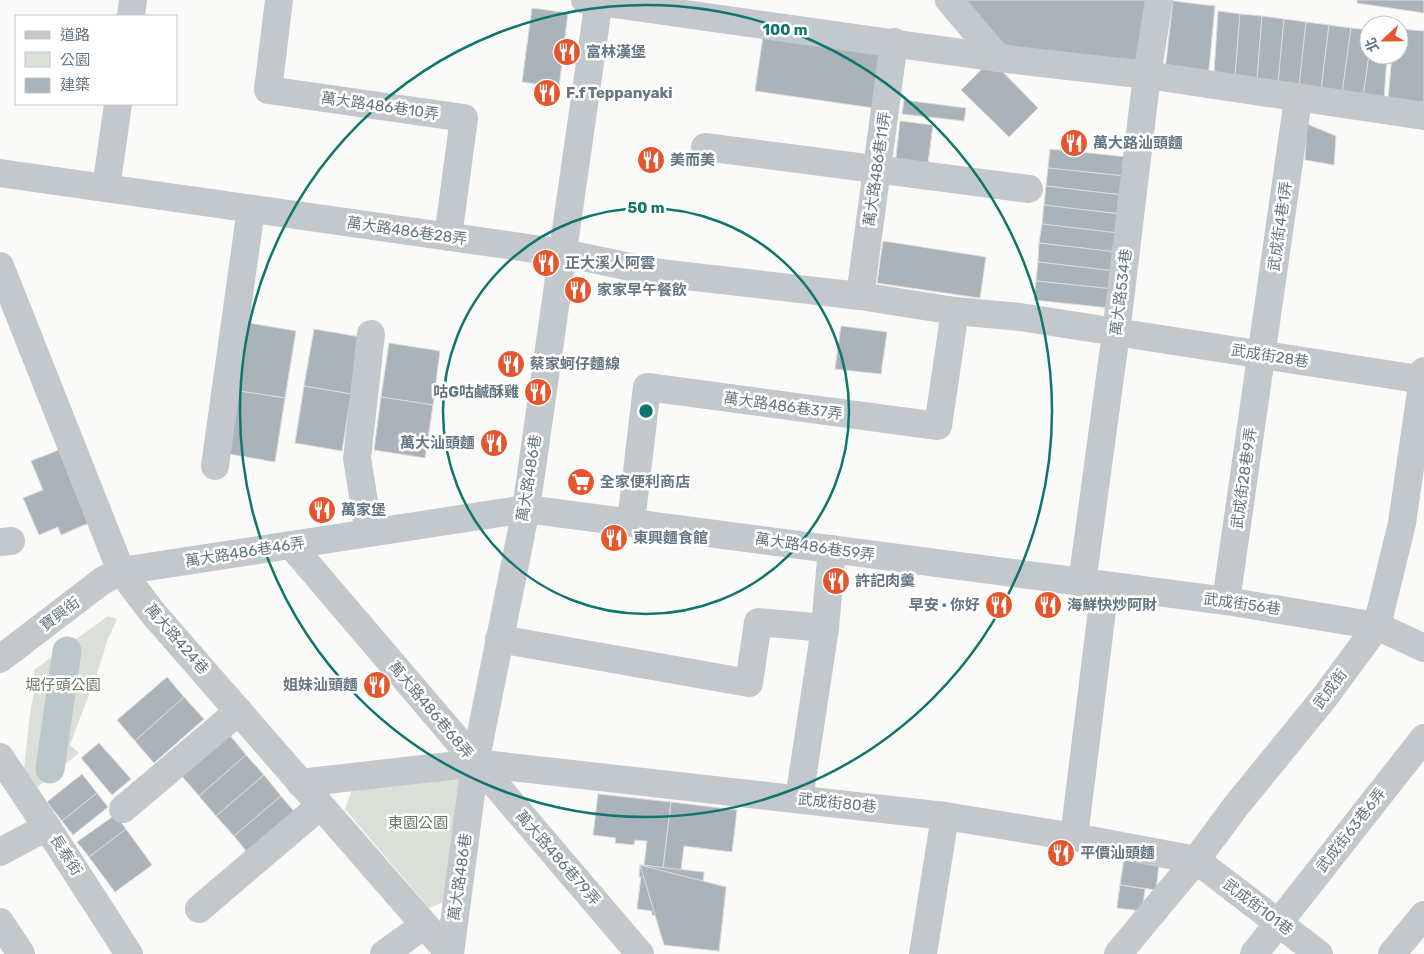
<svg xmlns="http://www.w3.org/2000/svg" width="1424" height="954" viewBox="0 0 1424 954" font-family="Rubik,'Noto Sans TC',sans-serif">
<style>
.green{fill:#dadfd7}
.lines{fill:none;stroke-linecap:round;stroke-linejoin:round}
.canal{stroke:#bbc7cb;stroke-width:29}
.building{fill:#aab3b9;stroke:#dcdcda}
.minor{stroke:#c3c8cc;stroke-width:28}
.ring{fill:none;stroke:#0f766e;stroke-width:2.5}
.labels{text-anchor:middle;stroke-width:5;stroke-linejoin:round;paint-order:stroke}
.poi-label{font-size:15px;font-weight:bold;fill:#657683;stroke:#fff;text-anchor:start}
.street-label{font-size:15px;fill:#657683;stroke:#fff}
.park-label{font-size:15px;fill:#687a64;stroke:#fff}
.centre{fill:#0f766e;stroke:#fff;stroke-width:2.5}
.ring-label{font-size:15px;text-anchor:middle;font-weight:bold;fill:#0f766e;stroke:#fff;stroke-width:5;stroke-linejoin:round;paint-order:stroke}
</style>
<rect width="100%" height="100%" fill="#fafaf8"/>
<g class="green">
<polygon points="108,616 117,619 107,641 100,665 70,745 79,753 34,790 21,770 24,768 30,714 35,686 34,670"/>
<polygon points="452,771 469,787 452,899 429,908 345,809 353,787"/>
</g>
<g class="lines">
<polyline class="canal" points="50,769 67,651"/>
</g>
<g class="building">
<polygon points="951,0 1149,0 1147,75 998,58"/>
<polygon points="1357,0 1424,0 1424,13 1357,3"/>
<polygon points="1173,1 1215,6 1208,79 1165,71"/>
<polygon points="532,8 568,13 559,87 522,82"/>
<polygon points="1218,11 1240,14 1235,77 1214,74"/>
<polygon points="1240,14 1262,16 1257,80 1235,77"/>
<polygon points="1262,16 1284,19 1278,84 1257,80"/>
<polygon points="1284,19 1306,22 1299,87 1278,84"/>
<polygon points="1306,22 1329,25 1321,90 1299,87"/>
<polygon points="1329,25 1351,28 1342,94 1321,90"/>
<polygon points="1351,28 1369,30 1369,55 1363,97 1342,94"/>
<polygon points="1399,29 1424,31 1424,102 1388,100 1392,55 1399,55"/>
<polygon points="763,36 881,54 874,108 755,91"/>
<polygon points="1369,55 1387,55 1384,100 1363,97"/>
<polygon points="991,60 1038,108 1009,137 961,90"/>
<polygon points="904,100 966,108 964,121 902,114"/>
<polygon points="900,121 933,125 927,170 895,166"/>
<polygon points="1307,124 1336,136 1334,165 1305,160"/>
<polygon points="1050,149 1127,157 1125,176 1048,168"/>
<polygon points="1048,168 1125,176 1122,195 1046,186"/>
<polygon points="1046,186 1122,195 1120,214 1044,205"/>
<polygon points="1044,205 1120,214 1118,233 1042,224"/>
<polygon points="1042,224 1118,233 1116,252 1039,243"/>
<polygon points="883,241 986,257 980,298 877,283"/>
<polygon points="1039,243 1116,252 1115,271 1038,262"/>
<polygon points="1038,262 1115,271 1113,289 1036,281"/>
<polygon points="1036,281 1113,289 1110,308 1034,300"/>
<polygon points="249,323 296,331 285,398 239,391"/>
<polygon points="841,326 887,332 881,374 835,369"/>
<polygon points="314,329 360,337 351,394 304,386"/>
<polygon points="389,343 440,351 433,405 381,397"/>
<polygon points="304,386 351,394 342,451 295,443"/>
<polygon points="239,391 285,398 275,462 229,454"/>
<polygon points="381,397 433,405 425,458 374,450"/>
<polygon points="61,449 91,522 61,535 58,527 39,535 23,498 43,490 31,461"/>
<polygon points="167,677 184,697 135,741 117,720"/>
<polygon points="184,697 204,719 154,763 135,741"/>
<polygon points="229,734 246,755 199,796 181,775"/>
<polygon points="99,743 131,779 112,795 81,758"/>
<polygon points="246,755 264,775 216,816 199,796"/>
<polygon points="82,774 97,793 62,821 47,802"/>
<polygon points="264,775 281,796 234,836 216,816"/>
<polygon points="97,793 108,807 73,835 62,821"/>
<polygon points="598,794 671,802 663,868 644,865 647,841 635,840 634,845 615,843 616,838 593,835"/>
<polygon points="281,796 298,816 251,857 234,836"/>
<polygon points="671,802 737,810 732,852 684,846 681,870 663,868"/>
<polygon points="115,815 126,829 89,857 77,842"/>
<polygon points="126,829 152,865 115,892 89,857"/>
<polygon points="1124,859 1159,863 1156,890 1120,885"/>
<polygon points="640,865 704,872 703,885 726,887 719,951 664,945 667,917 652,915 652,911 637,909 641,877 639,877"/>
<polygon points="640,865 726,887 719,951 664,945"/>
<polygon points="1120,885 1145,889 1142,911 1117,908"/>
</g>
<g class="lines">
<g class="minor">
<polyline points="279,0 268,90 464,118 448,237"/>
<polyline points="585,0 998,58 1147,75 1424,116"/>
<polyline points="949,0 998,58"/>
<polyline points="131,16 133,0"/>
<polyline points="705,147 1029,189"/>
<polyline points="0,173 563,253 660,273 860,296 955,311 1020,317 1424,380"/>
<polyline points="106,188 118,104"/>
<polyline points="0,266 121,571 152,612 450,954"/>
<polyline points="860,296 894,42"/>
<polyline points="215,466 251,209"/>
<polyline points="631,522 647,387 938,426 955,311"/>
<polyline points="369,533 357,458 371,334"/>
<polyline points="0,542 11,541"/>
<polyline points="291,545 640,954"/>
<polyline points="1082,583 1116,333 1147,75 1159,0"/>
<polyline points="1226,601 1298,99"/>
<polyline points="499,639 749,683 758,622 825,628"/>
<polyline points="0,659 102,581 121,571 526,509 1226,601 1377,626 1424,648"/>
<polyline points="0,757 47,827 129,954"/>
<polyline points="300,783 475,763 945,816 1074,837 1196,860 1319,954"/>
<polyline points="799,799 825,628 832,549"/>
<polyline points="123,809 239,711"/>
<polyline points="1074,837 1105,586"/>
<polyline points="0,852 47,827"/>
<polyline points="199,909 320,806"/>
<polyline points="0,922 21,954"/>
<polyline points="384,954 424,925"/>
<polyline points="450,954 475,763 526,509 599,0"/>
<polyline points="923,954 945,816"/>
<polyline points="1118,954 1196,860 1236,806 1324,698 1377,626 1402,523 1424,371"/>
<polyline points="1254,954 1424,738"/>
<polyline points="1392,954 1424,915"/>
</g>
</g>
<g class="ring">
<circle cx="646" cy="411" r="203"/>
<circle cx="646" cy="411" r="406"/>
</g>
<defs>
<g id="restaurant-disc" transform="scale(1.4375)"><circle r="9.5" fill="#e4572e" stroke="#fff"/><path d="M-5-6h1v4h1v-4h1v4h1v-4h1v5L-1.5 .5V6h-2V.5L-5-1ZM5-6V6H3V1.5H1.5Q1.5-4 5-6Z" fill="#fff"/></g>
<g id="supermarket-disc" transform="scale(1.4375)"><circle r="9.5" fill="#e4572e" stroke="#fff"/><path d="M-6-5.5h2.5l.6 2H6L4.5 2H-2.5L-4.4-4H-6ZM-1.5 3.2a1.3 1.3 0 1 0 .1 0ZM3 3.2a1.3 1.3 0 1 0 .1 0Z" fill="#fff"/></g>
</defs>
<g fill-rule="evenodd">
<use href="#restaurant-disc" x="567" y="52"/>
<use href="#restaurant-disc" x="547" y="93"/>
<use href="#restaurant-disc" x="1074" y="143"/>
<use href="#restaurant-disc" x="651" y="160"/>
<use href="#restaurant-disc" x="546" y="263"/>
<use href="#restaurant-disc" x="578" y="290"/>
<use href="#restaurant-disc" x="511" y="364"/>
<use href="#restaurant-disc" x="538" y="392"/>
<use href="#restaurant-disc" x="494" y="443"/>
<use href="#supermarket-disc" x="581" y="482"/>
<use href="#restaurant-disc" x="322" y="510"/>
<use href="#restaurant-disc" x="614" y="538"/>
<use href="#restaurant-disc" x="836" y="581"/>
<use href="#restaurant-disc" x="999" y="605"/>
<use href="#restaurant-disc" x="1048" y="605"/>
<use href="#restaurant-disc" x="377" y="685"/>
<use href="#restaurant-disc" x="1061" y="853"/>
</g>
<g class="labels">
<g class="poi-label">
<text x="586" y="57">富林漢堡</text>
<text x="566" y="98">F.f Teppanyaki</text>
<text x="1093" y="148">萬大路汕頭麵</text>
<text x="670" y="165">美而美</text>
<text x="565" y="268">正大溪人阿雲</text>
<text x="597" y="295">家家早午餐飲</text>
<text x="530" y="369">蔡家蚵仔麵線</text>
<text x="519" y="397" text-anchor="end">咕G咕鹹酥雞</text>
<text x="475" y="448" text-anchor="end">萬大汕頭麵</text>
<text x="600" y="487">全家便利商店</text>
<text x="341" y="515">萬家堡</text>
<text x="633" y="543">東興麵食館</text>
<text x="855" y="586">許記肉羹</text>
<text x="980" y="610" text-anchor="end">早安 · 你好</text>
<text x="1067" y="610">海鮮快炒阿財</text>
<text x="358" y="690" text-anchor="end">姐妹汕頭麵</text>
<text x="1080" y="858">平價汕頭麵</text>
</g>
<g class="street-label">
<text transform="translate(380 106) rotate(8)" y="5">萬大路486巷10弄</text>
<text transform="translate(877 169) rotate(-82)" y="5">萬大路486巷11弄</text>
<text transform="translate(1280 226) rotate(-82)" y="5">武成街4巷1弄</text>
<text transform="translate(407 231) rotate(8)" y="5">萬大路486巷28弄</text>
<text transform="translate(1121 292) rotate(-83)" y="5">萬大路534巷</text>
<text transform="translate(1270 356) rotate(9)" y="5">武成街28巷</text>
<text transform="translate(783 406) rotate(8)" y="5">萬大路486巷37弄</text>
<text transform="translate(529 478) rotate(-81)" y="5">萬大路486巷</text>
<text transform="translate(1244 478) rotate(-82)" y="5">武成街28巷9弄</text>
<text transform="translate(815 547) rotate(8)" y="5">萬大路486巷59弄</text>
<text transform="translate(245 552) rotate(-9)" y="5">萬大路486巷46弄</text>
<text transform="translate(1242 604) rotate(8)" y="5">武成街56巷</text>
<text transform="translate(60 614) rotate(-37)" y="5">寶興街</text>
<text transform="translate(177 639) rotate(49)" y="5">萬大路424巷</text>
<text transform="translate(1330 689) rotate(-53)" y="5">武成街</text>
<text transform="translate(431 710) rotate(50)" y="5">萬大路486巷68弄</text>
<text transform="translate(837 803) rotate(6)" y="5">武成街80巷</text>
<text transform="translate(1351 830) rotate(-52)" y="5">武成街63巷6弄</text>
<text transform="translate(66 855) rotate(57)" y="5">長泰街</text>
<text transform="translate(558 858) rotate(49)" y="5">萬大路486巷79弄</text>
<text transform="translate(460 877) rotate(-82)" y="5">萬大路486巷</text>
<text transform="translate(1258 907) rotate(37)" y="5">武成街101巷</text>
</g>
<g class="park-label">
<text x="63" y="690">堀仔頭公園</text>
<text x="418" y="828">東園公園</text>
</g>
</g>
<circle cx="646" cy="411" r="8" class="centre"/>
<g class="ring-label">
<text x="785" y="35">100 m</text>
<text x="646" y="213">50 m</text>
</g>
<rect x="15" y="15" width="162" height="90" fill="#ffffff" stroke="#c1c8cd"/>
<rect x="25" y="31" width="25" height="8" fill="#c3c8cc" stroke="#c1c8cd"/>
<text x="60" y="40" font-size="15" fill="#657683">道路</text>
<rect x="25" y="52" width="25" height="15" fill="#dadfd7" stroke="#c1c8cd"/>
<text x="60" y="65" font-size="15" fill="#657683">公園</text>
<rect x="25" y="78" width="25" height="15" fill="#aab3b9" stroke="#c1c8cd"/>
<text x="60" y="90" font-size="15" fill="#657683">建築</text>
<g transform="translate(1384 40) rotate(248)"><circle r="24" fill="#ffffff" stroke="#c1c8cd"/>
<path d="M0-4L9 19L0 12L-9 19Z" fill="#e4572e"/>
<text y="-8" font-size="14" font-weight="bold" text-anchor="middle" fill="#657683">北</text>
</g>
</svg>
